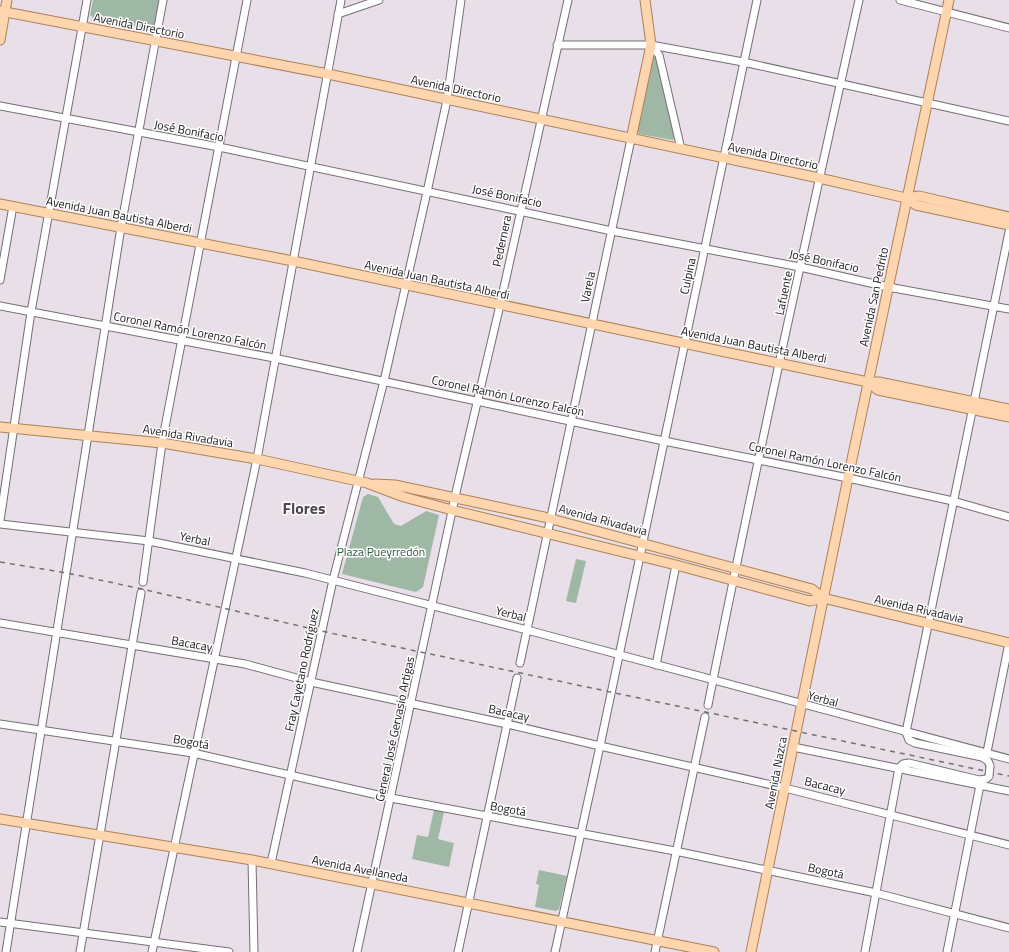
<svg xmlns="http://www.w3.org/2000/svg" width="1009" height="952" viewBox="0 0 1009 952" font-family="'Titillium Web',sans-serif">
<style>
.green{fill:#9fb8a5}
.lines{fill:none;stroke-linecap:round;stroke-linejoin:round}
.minor-casing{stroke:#766d76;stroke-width:9}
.major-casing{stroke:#ad8158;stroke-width:11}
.minor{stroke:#fff;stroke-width:7}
.major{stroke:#fdd5ae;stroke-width:9}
.rail{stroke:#756e74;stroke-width:1.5;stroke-dasharray:5 5;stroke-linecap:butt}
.minor-bridge-casing{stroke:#766d76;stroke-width:9;stroke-linecap:butt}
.minor-bridge{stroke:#fff;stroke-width:7}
.labels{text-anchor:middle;stroke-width:3;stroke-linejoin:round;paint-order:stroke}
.street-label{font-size:12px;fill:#1c181c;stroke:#fff}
.park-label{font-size:12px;fill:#2a5a3a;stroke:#fff}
.district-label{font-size:16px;font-weight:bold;fill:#4d454d;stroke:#fff}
</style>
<rect width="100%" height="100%" fill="#e9dfe8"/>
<g class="green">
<polygon points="93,0 159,0 155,25 149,29 94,19 90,15"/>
<polygon points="656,54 676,137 673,140 639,134 637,131 653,55"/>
<polygon points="368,494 378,497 394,524 401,526 426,511 439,515 423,587 416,592 342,574 363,497"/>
<polygon points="576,559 586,561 576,603 566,601"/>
<polygon points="434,810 444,812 438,839 454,843 449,867 412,859 417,835 428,837"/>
<polygon points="539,870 567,876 559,909 556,911 535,907 539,885 536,884"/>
</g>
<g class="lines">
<g class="minor-casing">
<g id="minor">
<polyline points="900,0 1009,28"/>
<polyline points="338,14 379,0"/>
<polyline points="557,45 651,45 743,62 1009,121"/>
<polyline points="651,45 659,55 681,149"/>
<polyline points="0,106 219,147 612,231 800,267 888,287 1009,309"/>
<polyline points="0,280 13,206"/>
<polyline points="0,306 274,358 664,441 848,478 953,501 1009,517"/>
<polyline points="0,521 31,312 87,0"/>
<polyline points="0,524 149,541 305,573 527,630 1009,759"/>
<polyline points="143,582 162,443 247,0"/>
<polyline points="0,623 245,664 311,682 507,724 600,746 785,788 1009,845"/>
<polyline points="520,663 631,139"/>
<polyline points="656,665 676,565"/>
<path d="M708,705C755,469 807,234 859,0"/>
<polyline points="0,724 193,753 391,798 675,851 876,893 1009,928"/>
<polyline points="906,732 1009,232"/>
<polyline points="906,732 909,740 915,743 982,757 988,761 990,766"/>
<polyline points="793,747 1009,791"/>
<polyline points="987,752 1009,643"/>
<polyline points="252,860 254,952"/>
<polyline points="271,863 333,580 384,381 427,192 447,100 461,0"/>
<polyline points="0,922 229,952"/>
<polyline points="6,952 121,227 163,0"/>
<polyline points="80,952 141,593"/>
<polyline points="152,952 257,459 341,0"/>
<polyline points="357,952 457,488 500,305 568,0"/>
<polyline points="458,952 517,678"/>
<polyline points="555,952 600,746 757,0"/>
<polyline points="655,952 705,717"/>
<polyline points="865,952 899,768 903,764 909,763 979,780 986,779 989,776"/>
<polyline points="947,952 980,785"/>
</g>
</g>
<g class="major-casing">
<g id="major">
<polyline points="0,11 328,74 819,178 906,198 916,205 1009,225"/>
<polyline points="0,40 7,0"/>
<polyline points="631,139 651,45 645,0"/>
<polyline points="906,198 919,196 1009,217"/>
<polyline points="0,204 293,261 868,382 879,382 1009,409"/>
<polyline points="868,382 878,390 1009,417"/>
<polyline points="0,427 162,443 257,459 367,483 404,497 452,510 676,565 810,601 823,598 1009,643"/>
<polyline points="375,484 395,485 544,517 812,589 823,598"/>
<polyline points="0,819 252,860 714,952"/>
<polyline points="751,952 848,478 949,0"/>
</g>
</g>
<use href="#minor" class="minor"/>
<use href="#major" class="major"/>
<polyline class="rail" points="0,562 67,573 142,589 321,631 1009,776"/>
<g class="minor-bridge-casing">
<polyline id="minor-bridge" points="989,776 990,766"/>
</g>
<use href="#minor-bridge" class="minor-bridge"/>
</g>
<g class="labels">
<g class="street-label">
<text transform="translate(139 26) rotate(11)" y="4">Avenida Directorio</text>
<text transform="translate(456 89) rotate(12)" y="4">Avenida Directorio</text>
<text transform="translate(189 131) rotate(11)" y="4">José Bonifacio</text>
<text transform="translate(773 156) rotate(12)" y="4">Avenida Directorio</text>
<text transform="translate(507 196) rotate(12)" y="4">José Bonifacio</text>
<text transform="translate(119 215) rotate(11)" y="4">Avenida Juan Bautista Alberdi</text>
<text transform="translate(502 241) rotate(-78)" y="4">Pedernera</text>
<text transform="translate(824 261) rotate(12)" y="4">José Bonifacio</text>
<text transform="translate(688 276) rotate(-78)" y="4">Culpina</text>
<text transform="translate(437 280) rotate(12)" y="4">Avenida Juan Bautista Alberdi</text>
<text transform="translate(588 287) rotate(-78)" y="4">Varela</text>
<text transform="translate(784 293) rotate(-78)" y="4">Lafuente</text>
<text transform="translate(874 297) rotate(-78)" y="4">Avenida San Pedrito</text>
<text transform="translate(190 331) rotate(11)" y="4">Coronel Ramón Lorenzo Falcón</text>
<text transform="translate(754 345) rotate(11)" y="4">Avenida Juan Bautista Alberdi</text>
<text transform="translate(508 396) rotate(12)" y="4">Coronel Ramón Lorenzo Falcón</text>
<text transform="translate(188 436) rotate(9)" y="4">Avenida Rivadavia</text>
<text transform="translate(825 462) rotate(12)" y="4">Coronel Ramón Lorenzo Falcón</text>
<text transform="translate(603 520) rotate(15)" y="4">Avenida Rivadavia</text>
<text transform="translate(195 539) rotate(11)" y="4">Yerbal</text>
<text transform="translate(919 609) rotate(13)" y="4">Avenida Rivadavia</text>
<text transform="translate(511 614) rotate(14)" y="4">Yerbal</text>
<text transform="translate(192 644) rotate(10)" y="4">Bacacay</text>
<text transform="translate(302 670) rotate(-78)" y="4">Fray Cayetano Rodríguez</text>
<text transform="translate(823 699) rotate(15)" y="4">Yerbal</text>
<text transform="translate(509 713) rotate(12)" y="4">Bacacay</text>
<text transform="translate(395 729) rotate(-78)" y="4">General José Gervasio Artigas</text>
<text transform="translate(191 742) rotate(10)" y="4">Bogotá</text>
<text transform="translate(776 773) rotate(-79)" y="4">Avenida Nazca</text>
<text transform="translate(825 786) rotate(14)" y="4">Bacacay</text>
<text transform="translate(508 809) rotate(10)" y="4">Bogotá</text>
<text transform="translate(360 869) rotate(11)" y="4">Avenida Avellaneda</text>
<text transform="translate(826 871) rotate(12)" y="4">Bogotá</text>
</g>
<g class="park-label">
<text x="381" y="556">Plaza Pueyrredón</text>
</g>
<g class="district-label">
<text x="304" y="514">Flores</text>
</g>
</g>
</svg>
